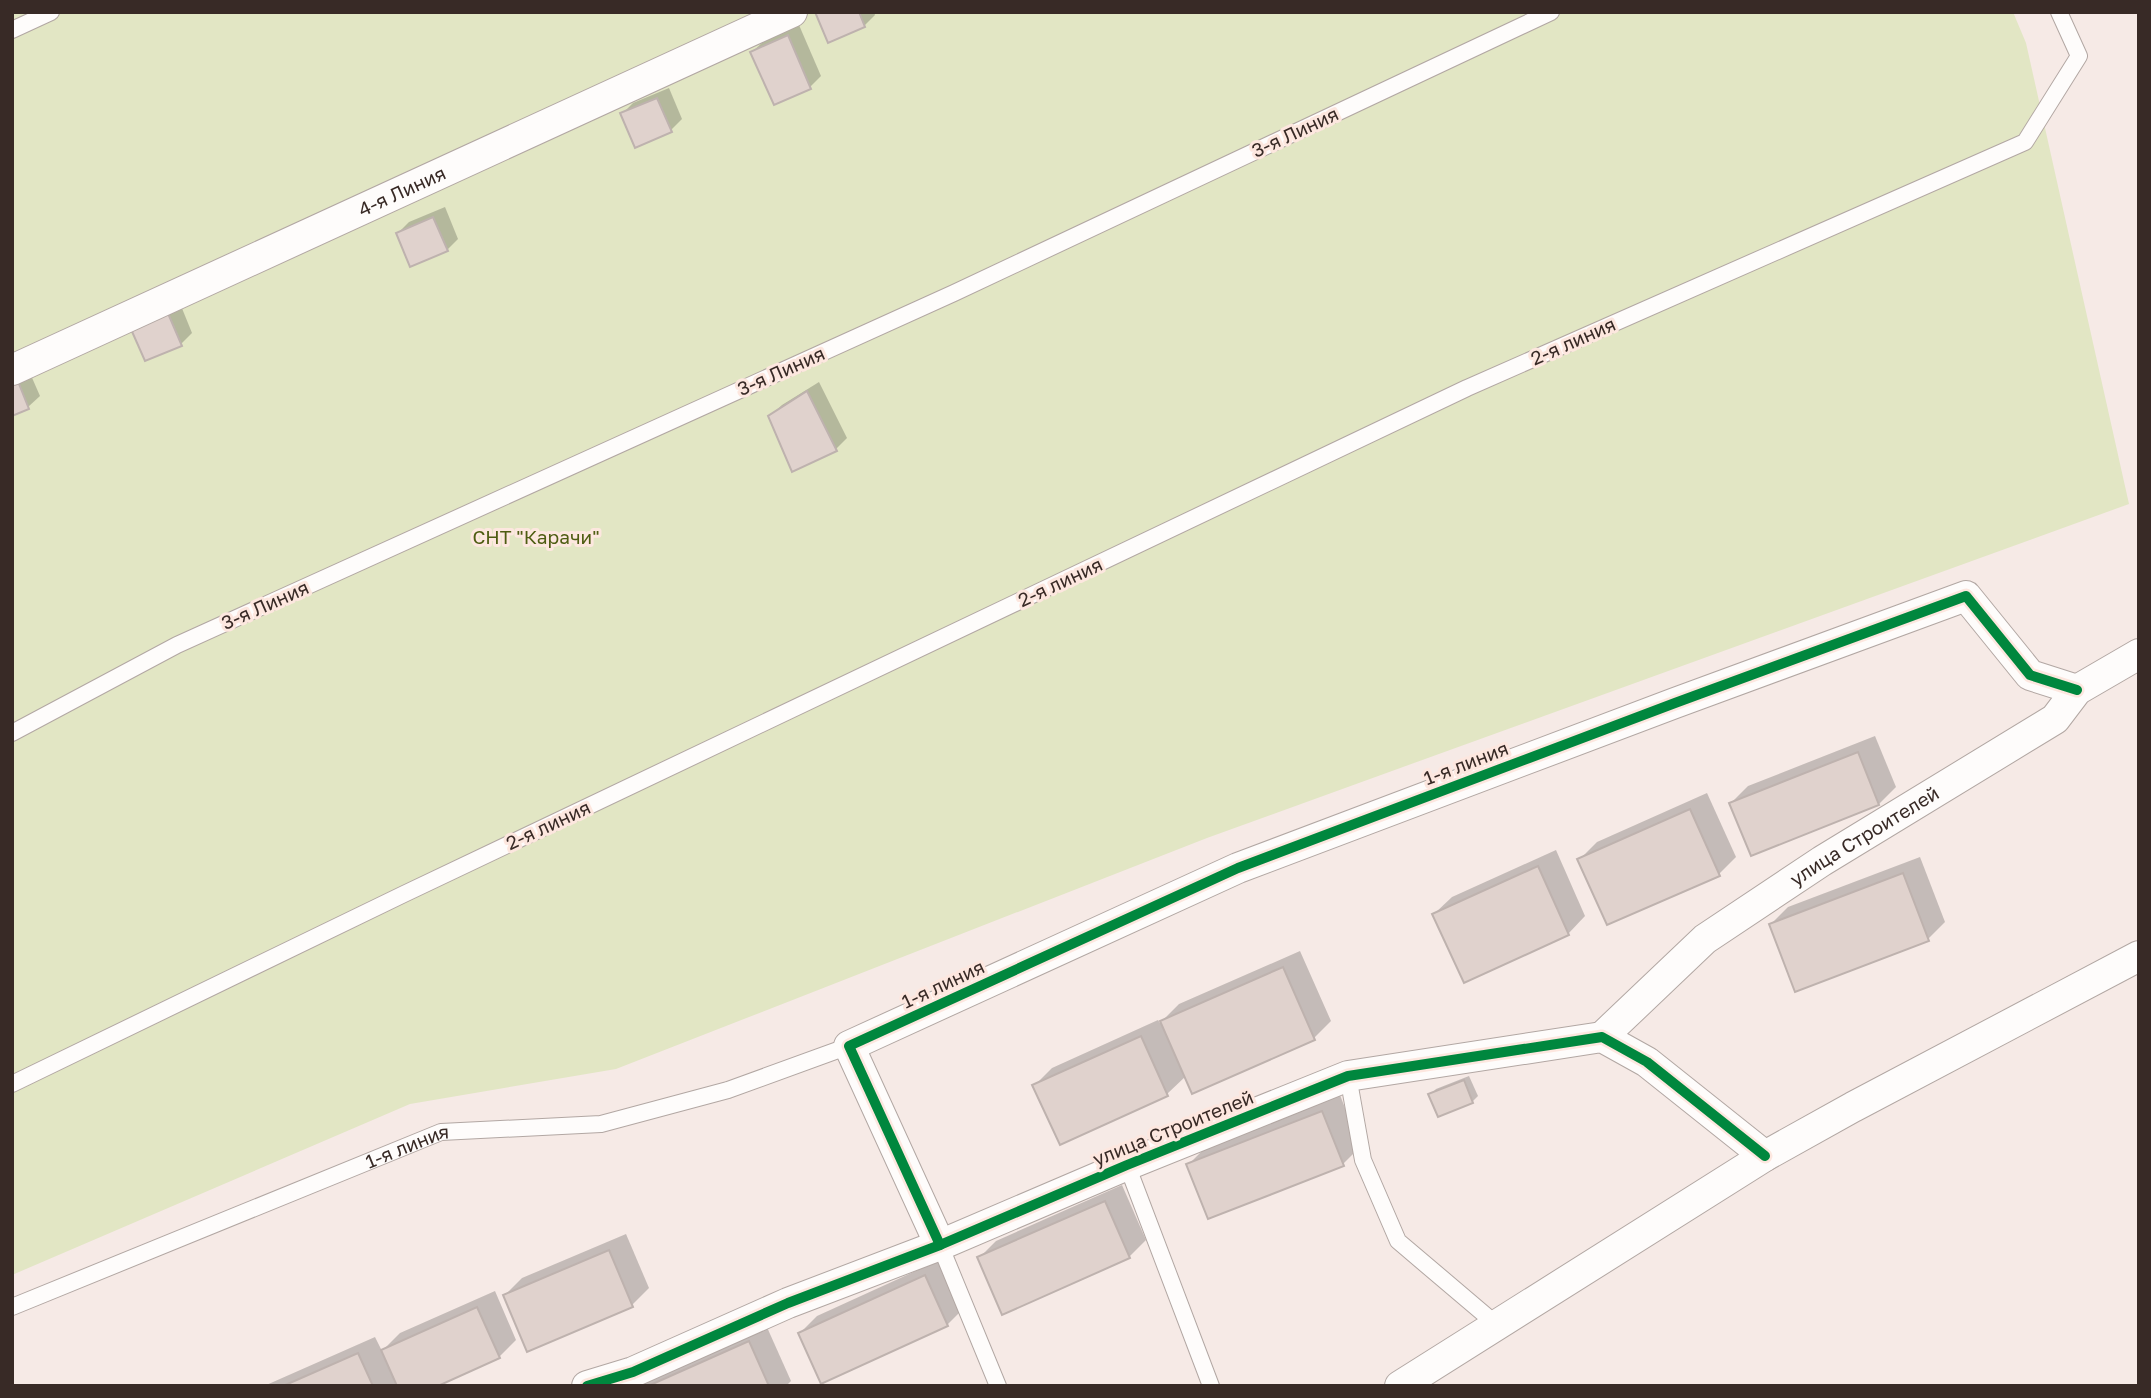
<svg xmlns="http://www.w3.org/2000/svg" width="2151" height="1398" viewBox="0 0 2151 1398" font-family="'Golos Text',sans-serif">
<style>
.green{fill:#e2e6c4}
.shadow{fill:#0003}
.building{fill:#e0d2cd;stroke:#beb2ae;stroke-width:2}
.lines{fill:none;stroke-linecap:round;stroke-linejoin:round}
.lane-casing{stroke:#b2a7a3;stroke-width:18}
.street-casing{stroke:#b2a7a3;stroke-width:32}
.lane{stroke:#fefcfb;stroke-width:16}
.street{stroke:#fefcfb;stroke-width:30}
.cycleway-casing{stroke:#fde7df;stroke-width:15}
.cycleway{stroke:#00873e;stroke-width:10}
.labels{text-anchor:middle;stroke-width:6;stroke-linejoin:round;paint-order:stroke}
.street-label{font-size:19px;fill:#382a26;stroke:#fde7df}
.park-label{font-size:19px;fill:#4e5d12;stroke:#fde7df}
</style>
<rect width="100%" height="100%" fill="#f6eae6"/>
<polygon class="green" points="12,12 2013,12 2026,43 2129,504 1207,838 616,1069 410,1104 12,1275"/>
<g class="shadow">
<polygon points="816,12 874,12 875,15 864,26"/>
<polygon points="799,25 821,76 810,87 752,52 764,41"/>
<polygon points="669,88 682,119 671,130 622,114 633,103"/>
<polygon points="445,207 458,239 447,250 398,233 409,222"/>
<polygon points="179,301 192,333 181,344 132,327"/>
<polygon points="26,364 40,396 28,407 12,414 12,370"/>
<polygon points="819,382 847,438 836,449 793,469 770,416 782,405"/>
<polygon points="1875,736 1896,787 1879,804 1731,803 1748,786"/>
<polygon points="1707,793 1736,857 1719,874 1580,859 1597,842"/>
<polygon points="1556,850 1585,916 1568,934 1434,914 1452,897"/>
<polygon points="1920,857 1945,922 1928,939 1771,924 1788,907"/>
<polygon points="1300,951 1331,1021 1314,1038 1186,1076 1167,1094 1060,1142 1035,1085 1052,1068 1158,1020 1160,1023 1179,1004"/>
<polygon points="1469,1076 1478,1096 1472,1102 1430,1095 1436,1089"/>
<polygon points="1340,1095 1360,1147 1343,1164 1188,1165 1205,1148"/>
<polygon points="1122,1185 1146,1240 1129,1257 979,1258 996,1241"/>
<polygon points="626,1234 649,1288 632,1305 505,1295 522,1278"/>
<polygon points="942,1259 964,1308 947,1325 800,1333 817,1316"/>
<polygon points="495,1291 516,1340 499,1357 434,1386 264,1386 375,1337 382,1351 400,1333"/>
<polygon points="766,1325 791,1381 786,1386 641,1386 651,1376"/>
</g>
<g class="building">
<polygon points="815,12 859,12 865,27 828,43"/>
<polygon points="788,35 811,89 774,105 750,52"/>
<polygon points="657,98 672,132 635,148 620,113"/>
<polygon points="433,217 448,251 410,267 396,233"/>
<polygon points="167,311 182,346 145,361 130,327"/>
<polygon points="15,374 29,409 12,416 12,375"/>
<polygon points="807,391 837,451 792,472 768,416"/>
<polygon points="1858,752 1879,805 1751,856 1729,803"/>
<polygon points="1690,809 1720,876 1607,925 1577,859"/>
<polygon points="1538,866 1569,935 1464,983 1432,914"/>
<polygon points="1903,873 1929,941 1795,992 1769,924"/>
<polygon points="1283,967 1315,1040 1192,1094 1160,1021"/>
<polygon points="1141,1036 1168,1096 1060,1145 1032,1085"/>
<polygon points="1464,1080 1473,1103 1438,1117 1428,1094"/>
<polygon points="1322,1111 1344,1166 1208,1219 1186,1164"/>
<polygon points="1105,1201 1130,1258 1002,1315 977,1257"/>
<polygon points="609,1250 633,1307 527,1352 503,1295"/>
<polygon points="925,1275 948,1326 821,1384 798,1333"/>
<polygon points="477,1307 500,1358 438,1386 397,1386 381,1350"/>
<polygon points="749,1341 769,1386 648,1386"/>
<polygon points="358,1353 373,1386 283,1386"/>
</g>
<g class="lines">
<g class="lane-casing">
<g id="lane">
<polyline points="12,30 51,12"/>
<polyline points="12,733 177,645 954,293 1551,12"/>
<polyline points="1348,1076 1363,1160 1398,1241 1497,1325"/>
<polyline points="12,1084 404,894 1467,388 2025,142 2079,56 2059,12"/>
<polyline points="1127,1165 1211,1386"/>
<polyline points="940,1245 998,1386"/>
<path id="s1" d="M12,1307L441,1132L601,1124L728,1090L849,1046"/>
</g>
</g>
<g class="street-casing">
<g id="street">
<path id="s2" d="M12,370L792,12"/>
<path id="s3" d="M1602,1037L1705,939L1822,861L2055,719L2077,690L2139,654"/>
<polyline points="940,1245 849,1046 1238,868 1675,703 1966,596 2030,675 2077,690"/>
<polyline points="587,1386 633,1372 788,1303 940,1245 1127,1165 1348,1076 1602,1037 1647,1062 1765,1156"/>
<polyline points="1400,1386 1765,1156 1853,1107 2139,956"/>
</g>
</g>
<use href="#lane" class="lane"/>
<use href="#street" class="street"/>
<g class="cycleway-casing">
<g id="cycleway">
<polyline points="940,1245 849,1046 1238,868 1675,703 1966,596 2030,675 2077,690"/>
<polyline points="587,1386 633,1372 788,1303 940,1245 1127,1165 1348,1076 1602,1037 1647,1062 1765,1156"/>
</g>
</g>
<use href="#cycleway" class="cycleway"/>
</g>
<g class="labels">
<g class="street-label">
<text transform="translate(1295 132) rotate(-25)" y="7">3-я Линия</text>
<text dy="7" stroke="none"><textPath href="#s2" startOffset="429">4-я Линия</textPath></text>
<text transform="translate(1573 341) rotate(-24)" y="7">2-я линия</text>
<text transform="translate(781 371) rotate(-24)" y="7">3-я Линия</text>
<text transform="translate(1060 582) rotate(-25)" y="7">2-я линия</text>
<text transform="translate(265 605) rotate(-24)" y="7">3-я Линия</text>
<text transform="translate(1466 763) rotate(-21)" y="7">1-я линия</text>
<text transform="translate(548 825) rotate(-25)" y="7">2-я линия</text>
<text dy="7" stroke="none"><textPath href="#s3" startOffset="332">улица Строителей</textPath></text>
<text transform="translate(943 984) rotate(-25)" y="7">1-я линия</text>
<text transform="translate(1173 1128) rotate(-22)" y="7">улица Строителей</text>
<text dy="7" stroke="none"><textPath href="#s1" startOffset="427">1-я линия</textPath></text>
</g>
<g class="park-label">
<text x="536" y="544">СНТ "Карачи"</text>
</g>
</g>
<rect width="2151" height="1398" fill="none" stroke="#382a26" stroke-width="28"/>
</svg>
